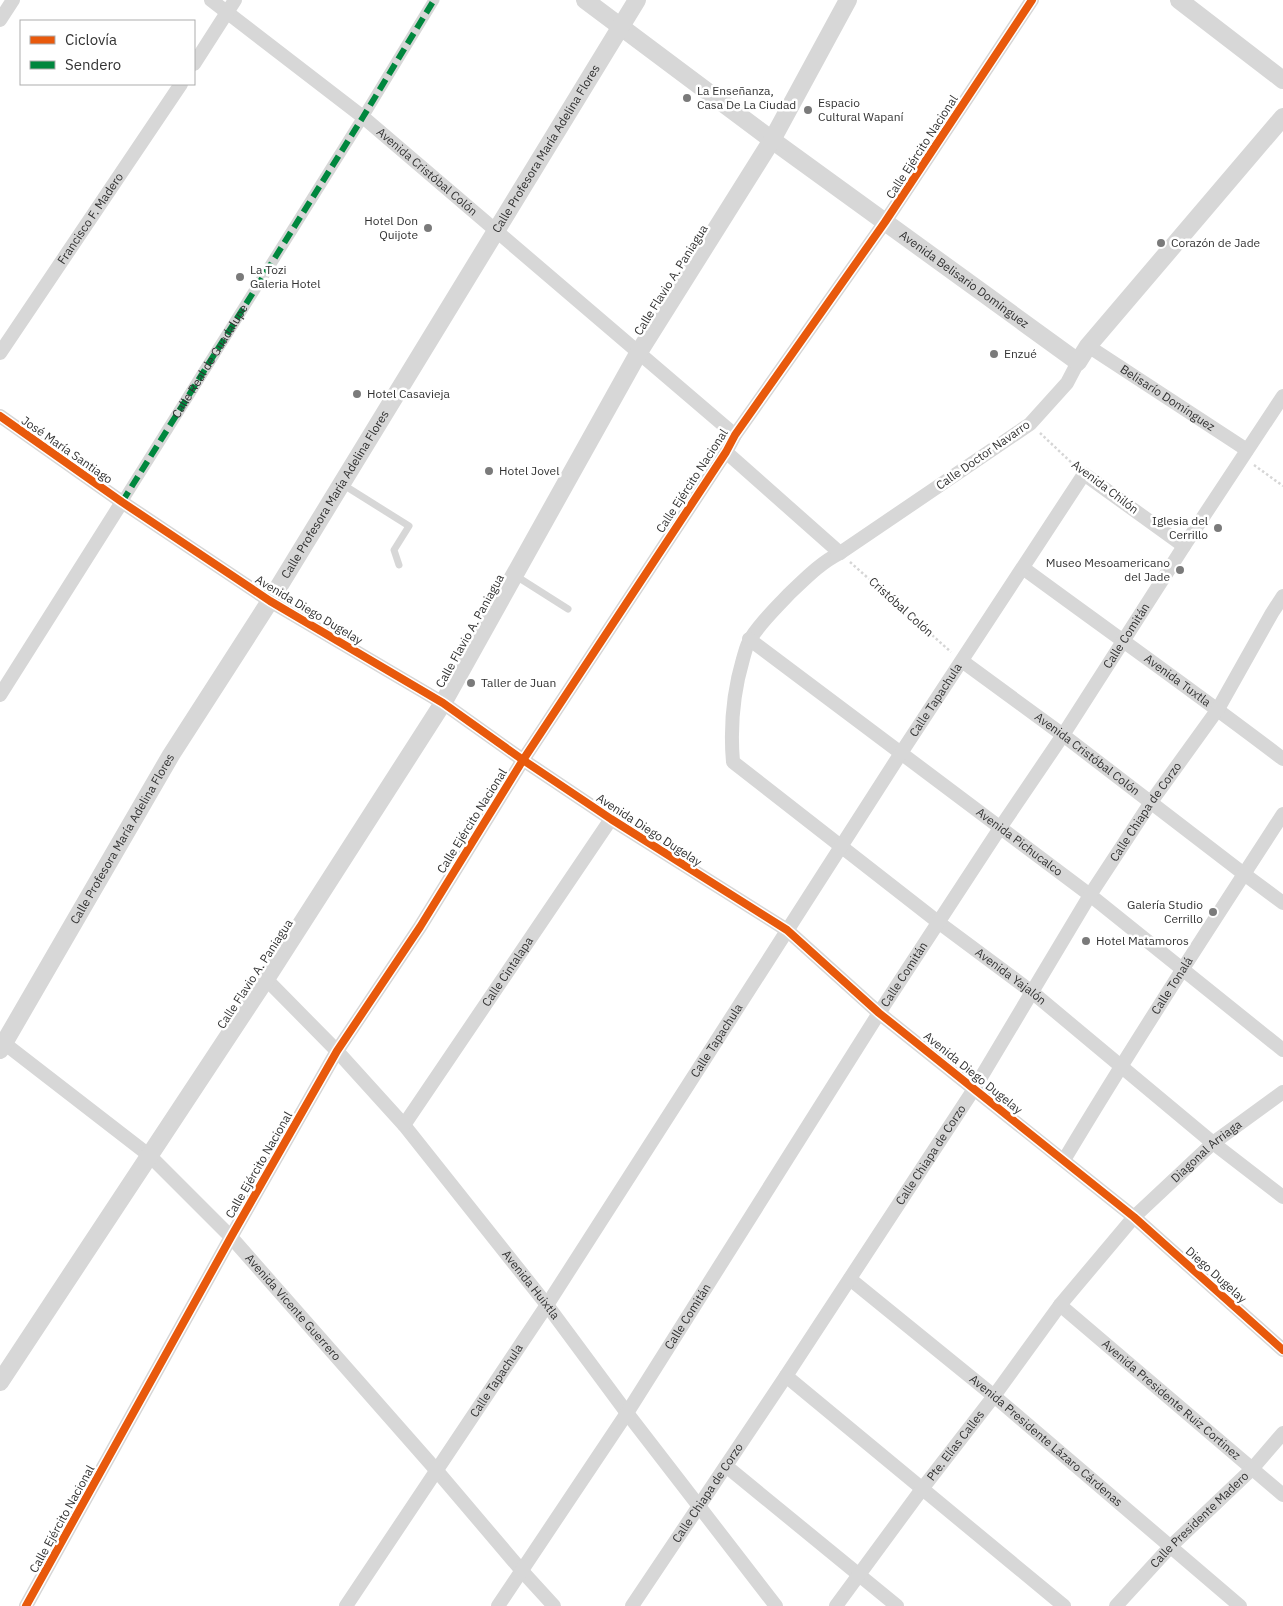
<svg xmlns="http://www.w3.org/2000/svg" width="1283" height="1606" viewBox="0 0 1283 1606" font-family="'IBM Plex Sans',sans-serif">
<style>
.lines{fill:none;stroke-linecap:round;stroke-linejoin:round}
.path{stroke:#d6d6d6;stroke-width:2.5;stroke-dasharray:2.5 2.5;stroke-linecap:butt}
.service{stroke:#d7d7d7;stroke-width:7}
.pedestrian{stroke:#d7d7d7;stroke-width:11}
.minor{stroke:#d7d7d7;stroke-width:14}
.tertiary{stroke:#d7d7d7;stroke-width:18}
.quiet{stroke:#00873e;stroke-width:6;stroke-dasharray:12 6;stroke-linecap:butt}
.cycleway-casing{stroke:#fff;stroke-width:11}
.cycleway{stroke:#e8590c;stroke-width:8}
.poi-dot{fill:#7a7a7a;stroke:#fff;stroke-width:2}
.labels{text-anchor:middle;stroke-width:5;stroke-linejoin:round;paint-order:stroke}
.poi-label{font-size:12px;fill:#333;stroke:#fff;text-anchor:start}
.street-label{font-size:12px;fill:#333;stroke:#fff}
</style>
<rect width="100%" height="100%" fill="#fff"/>
<g class="lines">
<g class="path">
<polyline points="1040,433 1074,465"/>
<polyline points="1254,465 1283,486"/>
<polyline points="850,562 951,652"/>
</g>
<g class="service">
<polyline points="342,484 409,526 394,550 399,565"/>
<polyline points="516,576 568,609"/>
</g>
<polyline class="pedestrian" points="122,502 363,117 434,0"/>
<g class="minor">
<path id="s1" d="M211,0L363,117L735,435"/>
<polyline points="0,20 13,0"/>
<polyline points="194,64 235,0"/>
<path id="s2" d="M1088,346L1247,450"/>
<path id="s3" d="M0,353L181,84"/>
<path id="s4" d="M1078,362L1067,383L1030,424L840,553C820,563 805,579 789,594C776,608 761,622 751,638C747,643 745,652 743,659C733,693 730,727 733,762L938,922L1032,992L1213,1143L1283,1197"/>
<polyline points="0,416 122,502 270,601 443,703 523,760 611,819 787,930 879,1013 1134,1217 1283,1350"/>
<polyline points="726,452 840,553"/>
<path id="s5" d="M1023,568C1110,632 1198,694 1283,759"/>
<path id="s6" d="M749,639L1090,895L1283,1050"/>
<path id="s7" d="M962,661L1063,735L1244,874L1283,903"/>
<polyline points="0,695 122,502"/>
<path id="s8" d="M266,979L337,1051L404,1125L547,1305L627,1413L776,1606"/>
<path id="s9" d="M0,1040L150,1156L231,1237L437,1471L522,1571L554,1606"/>
<path id="s10" d="M404,1125L611,819"/>
<path id="s11" d="M1064,1160C1134,1043 1209,928 1283,814"/>
<path id="s12" d="M850,1279L994,1396L1240,1606"/>
<path id="s13" d="M1060,1305L1283,1495"/>
<polyline points="786,1376 1064,1606"/>
<polyline points="726,1466 897,1606"/>
<polyline points="26,1606 231,1237 337,1051 420,927 523,760 726,452 735,435 885,222 1032,0"/>
<path id="s14" d="M346,1606L547,1305L901,753L1084,474L1184,546"/>
<path id="s15" d="M498,1606L627,1413L879,1013L1000,828L1063,735L1184,546L1283,396"/>
<path id="s16" d="M632,1606L786,1376L974,1089L1090,895L1151,802L1218,709L1272,613L1283,596"/>
<path id="s17" d="M836,1606L922,1489L994,1396L1060,1305L1134,1217L1213,1143L1283,1092"/>
<path id="s18" d="M1116,1606L1170,1547L1252,1469L1283,1433"/>
</g>
<g class="tertiary">
<path id="s19" d="M585,0L772,140L1078,362L1088,346L1283,117"/>
<polyline points="1179,0 1283,80"/>
<path id="s20" d="M0,1050L171,755L270,601L637,0"/>
<polyline points="0,1382 266,979 443,703 639,352 772,140 848,0"/>
</g>
<path class="quiet" id="s21" d="M122,502L363,117L434,0"/>
<g class="cycleway-casing">
<g id="cycleway">
<polyline points="0,416 122,502 270,601 443,703 523,760 611,819 787,930 879,1013 1134,1217 1283,1350"/>
<polyline points="26,1606 231,1237 337,1051 420,927 523,760 726,452 735,435 885,222 1032,0"/>
</g>
</g>
<use href="#cycleway" class="cycleway"/>
</g>
<g class="poi-dot">
<circle cx="687" cy="98" r="5"/>
<circle cx="808" cy="110" r="5"/>
<circle cx="428" cy="228" r="5"/>
<circle cx="1161" cy="243" r="5"/>
<circle cx="240" cy="277" r="5"/>
<circle cx="994" cy="354" r="5"/>
<circle cx="357" cy="394" r="5"/>
<circle cx="489" cy="471" r="5"/>
<circle cx="1218" cy="528" r="5"/>
<circle cx="1180" cy="570" r="5"/>
<circle cx="471" cy="683" r="5"/>
<circle cx="1213" cy="912" r="5"/>
<circle cx="1086" cy="941" r="5"/>
</g>
<g class="labels">
<g class="poi-label">
<text x="697" y="95">La Enseñanza,<tspan x="697" dy="14">Casa De La Ciudad</tspan></text>
<text x="818" y="107">Espacio<tspan x="818" dy="14">Cultural Wapaní</tspan></text>
<text x="418" y="225" text-anchor="end">Hotel Don<tspan x="418" dy="14">Quijote</tspan></text>
<text x="1171" y="247">Corazón de Jade</text>
<text x="250" y="274">La Tozi<tspan x="250" dy="14">Galeria Hotel</tspan></text>
<text x="1004" y="358">Enzué</text>
<text x="367" y="398">Hotel Casavieja</text>
<text x="499" y="475">Hotel Jovel</text>
<text x="1208" y="525" text-anchor="end">Iglesia del<tspan x="1208" dy="14">Cerrillo</tspan></text>
<text x="1170" y="567" text-anchor="end">Museo Mesoamericano<tspan x="1170" dy="14">del Jade</tspan></text>
<text x="481" y="687">Taller de Juan</text>
<text x="1203" y="909" text-anchor="end">Galería Studio<tspan x="1203" dy="14">Cerrillo</tspan></text>
<text x="1096" y="945">Hotel Matamoros</text>
</g>
<g class="street-label">
<text transform="translate(922 147) rotate(-57)" y="4">Calle Ejército Nacional</text>
<text dy="4" stroke="none"><textPath href="#s20" startOffset="1054">Calle Profesora María Adelina Flores</textPath></text>
<text dy="4" stroke="none"><textPath href="#s1" startOffset="276">Avenida Cristóbal Colón</textPath></text>
<text dy="4" stroke="none"><textPath href="#s3" startOffset="162">Francisco F. Madero</textPath></text>
<text transform="translate(671 280) rotate(-58)" y="4">Calle Flavio A. Paniagua</text>
<text dy="4" stroke="none"><textPath href="#s19" startOffset="471">Avenida Belisario Domínguez</textPath></text>
<text dy="4" stroke="none"><textPath href="#s21" startOffset="166">Calle Real de Guadalupe</textPath></text>
<text dy="4" stroke="none"><textPath href="#s2" startOffset="95">Belisarío Domínguez</textPath></text>
<text transform="translate(67 450) rotate(35)" y="4">José María Santiago</text>
<text transform="translate(983 455) rotate(-35)" y="4">Calle Doctor Navarro</text>
<text transform="translate(692 481) rotate(-57)" y="4">Calle Ejército Nacional</text>
<text transform="translate(1105 487) rotate(37)" y="4">Avenida Chilón</text>
<text dy="4" stroke="none"><textPath href="#s20" startOffset="649">Calle Profesora María Adelina Flores</textPath></text>
<text transform="translate(901 607) rotate(42)" y="4">Cristóbal Colón</text>
<text transform="translate(309 610) rotate(31)" y="4">Avenida Diego Dugelay</text>
<text transform="translate(470 631) rotate(-61)" y="4">Calle Flavio A. Paniagua</text>
<text dy="4" stroke="none"><textPath href="#s15" startOffset="1156">Calle Comitán</textPath></text>
<text dy="4" stroke="none"><textPath href="#s5" startOffset="191">Avenida Tuxtla</textPath></text>
<text dy="4" stroke="none"><textPath href="#s14" startOffset="1081">Calle Tapachula</textPath></text>
<text dy="4" stroke="none"><textPath href="#s7" startOffset="156">Avenida Cristóbal Colón</textPath></text>
<text dy="4" stroke="none"><textPath href="#s16" startOffset="946">Calle Chiapa de Corzo</textPath></text>
<text transform="translate(472 821) rotate(-58)" y="4">Calle Ejército Nacional</text>
<text transform="translate(649 830) rotate(33)" y="4">Avenida Diego Dugelay</text>
<text dy="4" stroke="none"><textPath href="#s20" startOffset="244">Calle Profesora María Adelina Flores</textPath></text>
<text dy="4" stroke="none"><textPath href="#s6" startOffset="338">Avenida Pichucalco</textPath></text>
<text dy="4" stroke="none"><textPath href="#s10" startOffset="185">Calle Cintalapa</textPath></text>
<text transform="translate(255 974) rotate(-57)" y="4">Calle Flavio A. Paniagua</text>
<text dy="4" stroke="none"><textPath href="#s15" startOffset="751">Calle Comitán</textPath></text>
<text dy="4" stroke="none"><textPath href="#s4" startOffset="910">Avenida Yajalón</textPath></text>
<text dy="4" stroke="none"><textPath href="#s11" startOffset="205">Calle Tonalá</textPath></text>
<text dy="4" stroke="none"><textPath href="#s14" startOffset="676">Calle Tapachula</textPath></text>
<text transform="translate(973 1073) rotate(39)" y="4">Avenida Diego Dugelay</text>
<text dy="4" stroke="none"><textPath href="#s17" startOffset="588">Diagonal Arriaga</textPath></text>
<text dy="4" stroke="none"><textPath href="#s16" startOffset="541">Calle Chiapa de Corzo</textPath></text>
<text transform="translate(259 1165) rotate(-60)" y="4">Calle Ejército Nacional</text>
<text transform="translate(1216 1275) rotate(42)" y="4">Diego Dugelay</text>
<text dy="4" stroke="none"><textPath href="#s8" startOffset="405">Avenida Huixtla</textPath></text>
<text dy="4" stroke="none"><textPath href="#s9" startOffset="398">Avenida Vicente Guerrero</textPath></text>
<text dy="4" stroke="none"><textPath href="#s15" startOffset="346">Calle Comitán</textPath></text>
<text dy="4" stroke="none"><textPath href="#s14" startOffset="271">Calle Tapachula</textPath></text>
<text dy="4" stroke="none"><textPath href="#s13" startOffset="146">Avenida Presidente Ruiz Cortinez</textPath></text>
<text dy="4" stroke="none"><textPath href="#s12" startOffset="254">Avenida Presidente Lázaro Cárdenas</textPath></text>
<text dy="4" stroke="none"><textPath href="#s17" startOffset="200">Pte. Elías Calles</textPath></text>
<text dy="4" stroke="none"><textPath href="#s16" startOffset="136">Calle Chiapa de Corzo</textPath></text>
<text transform="translate(62 1519) rotate(-61)" y="4">Calle Ejército Nacional</text>
<text dy="4" stroke="none"><textPath href="#s18" startOffset="120">Calle Presidente Madero</textPath></text>
</g>
</g>
<rect x="20" y="20" width="175" height="65" fill="#ffffff" stroke="#adadad"/>
<rect x="30" y="36" width="25" height="8" fill="#e8590c" stroke="#adadad"/>
<text x="65" y="45" font-size="15" fill="#333333">Ciclovía</text>
<rect x="30" y="61" width="25" height="8" fill="#00873e" stroke="#adadad"/>
<text x="65" y="70" font-size="15" fill="#333333">Sendero</text>
</svg>
